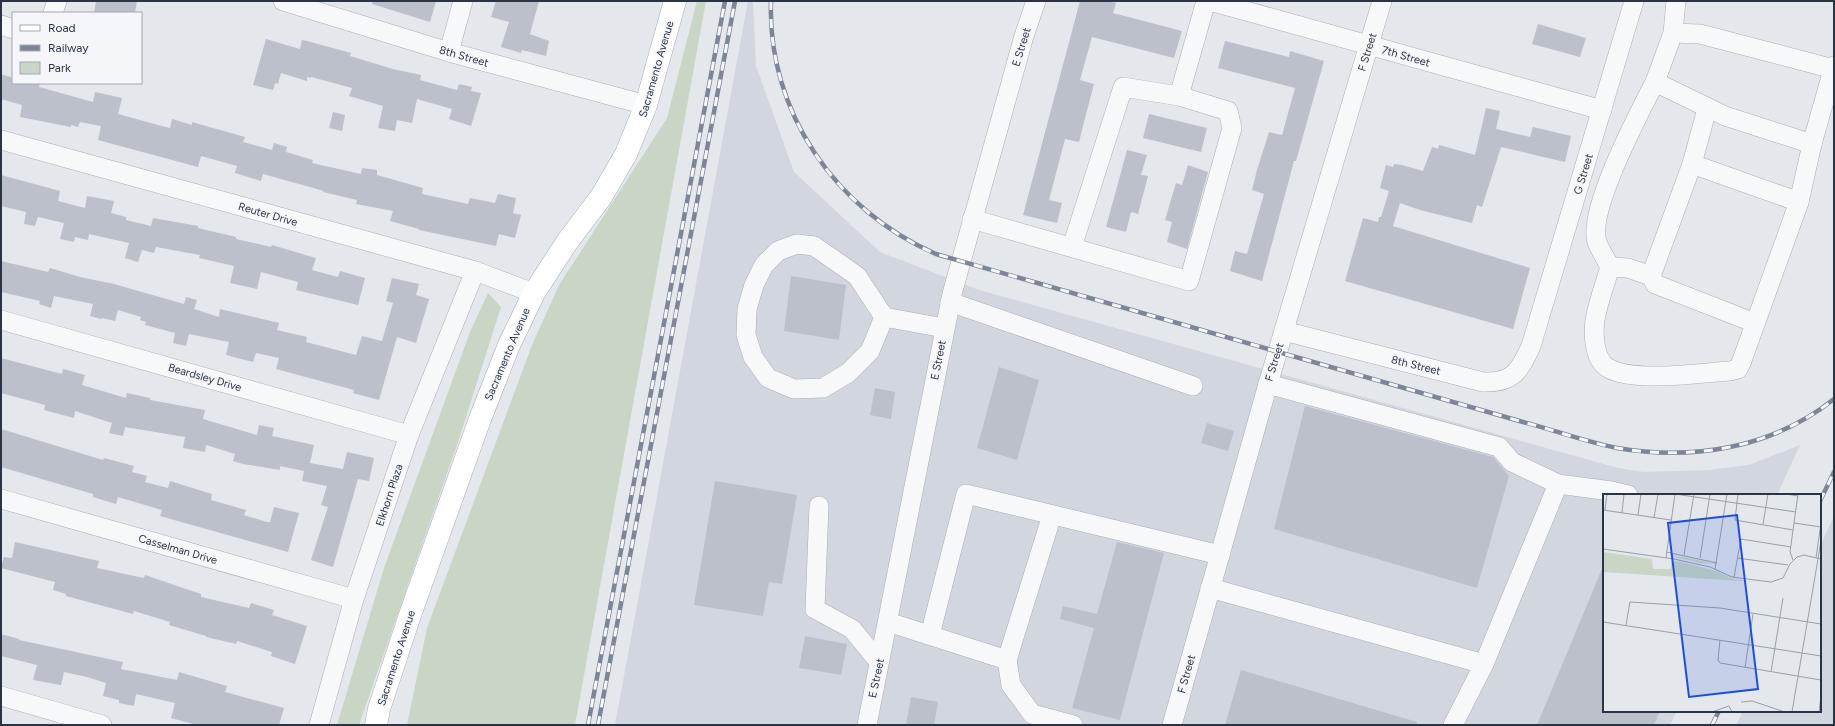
<svg xmlns="http://www.w3.org/2000/svg" width="1835" height="726" viewBox="0 0 1835 726" font-family="Figtree,sans-serif">
<style>
.built{fill:#d2d6de}
.green{fill:#c9d6c5}
.building{fill:#bbc0ca}
.lines{fill:none;stroke-linecap:round;stroke-linejoin:round}
.minor-casing{stroke:#a9aeb7;stroke-width:20}
.major-casing{stroke:#a3abb8;stroke-width:23}
.minor{stroke:#f7f8fa;stroke-width:19}
.major{stroke:#fff;stroke-width:22}
.rail-casing{stroke:#7d8696;stroke-width:4.5}
.rail{stroke:#f4f6f9;stroke-width:3;stroke-dasharray:9;stroke-linecap:butt}
.labels{text-anchor:middle;stroke-width:3;stroke-linejoin:round;paint-order:stroke}
.street-label{font-size:11px;fill:#2b3445;stroke:#f4f6f9}
.inset-road{fill:none;stroke:#9a9fa9;stroke-width:1}
.view{fill:#1d4ed8;fill-opacity:0.15;stroke:#1d4ed8;stroke-width:2}
.inset-edge{fill:none;stroke:#2b3445;stroke-width:2}
</style>
<rect width="100%" height="100%" fill="#e4e7ec"/>
<g class="built">
<polygon points="748,1 753,1 756,66 794,172 880,252 979,290 1618,468 1644,472 1709,470 1749,465 1800,445 1777,495 1604,495 1604,711 1677,711 1670,725 615,725"/>
<polygon points="1834,516 1834,725 1736,725 1743,711 1820,711 1820,546"/>
</g>
<g class="green">
<polygon points="697,1 706,1 575,725 407,725 427,628 532,345 559,285 667,118"/>
<polygon points="488,293 501,307 458,442 359,725 337,725 384,568 470,332"/>
</g>
<g class="building">
<polygon points="96,1 137,1 135,13 94,13"/>
<polygon points="373,1 436,1 430,22 372,4"/>
<polygon points="496,1 539,1 530,34 549,41 546,56 522,50 521,53 501,47 509,22 491,17"/>
<polygon points="1080,1 1107,1 1116,3 1113,13 1182,31 1174,58 1092,37 1080,80 1094,84 1084,122 1079,142 1065,139 1049,200 1062,203 1057,223 1023,215"/>
<polygon points="1538,24 1586,38 1580,57 1532,44"/>
<polygon points="266,39 300,49 302,40 307,41 351,53 350,56 393,69 421,75 420,80 457,90 459,84 472,87 471,91 481,93 471,126 449,119 452,109 417,99 412,123 397,120 395,131 378,128 383,106 349,96 352,88 311,77 311,78 307,77 307,81 281,73 278,84 275,83 273,90 253,85"/>
<polygon points="1225,41 1289,57 1290,51 1324,61 1296,161 1294,161 1262,281 1230,271 1235,251 1247,254 1264,194 1252,190 1257,170 1269,132 1282,135 1295,88 1218,68"/>
<polygon points="1,74 13,78 13,83 40,83 39,87 93,102 95,92 122,98 118,114 158,125 170,128 172,119 192,125 192,122 245,137 243,142 272,150 274,143 287,147 286,152 313,160 312,163 361,174 362,168 377,170 377,175 423,188 422,194 468,204 470,198 495,203 498,194 516,198 513,213 521,215 515,238 499,234 496,246 419,230 419,229 390,221 393,211 356,204 357,200 323,192 324,191 263,174 261,181 235,173 237,166 201,156 198,167 98,140 101,126 80,122 78,127 71,125 71,127 20,117 22,105 1,99"/>
<polygon points="1486,108 1500,111 1496,129 1530,137 1533,127 1571,136 1565,162 1501,147 1482,207 1477,205 1472,223 1420,210 1400,203 1393,226 1530,268 1513,329 1345,281 1363,218 1378,222 1379,217 1381,217 1389,191 1380,188 1386,165 1393,167 1394,164 1402,165 1423,171 1432,147 1438,149 1439,145 1475,155"/>
<polygon points="333,112 345,115 342,131 329,128"/>
<polygon points="1149,114 1207,128 1201,152 1143,138"/>
<polygon points="1127,150 1147,155 1141,175 1148,176 1138,214 1131,212 1126,232 1106,227"/>
<polygon points="1188,165 1208,172 1187,249 1167,242 1172,222 1165,220 1176,183 1182,185"/>
<polygon points="1,175 60,191 58,201 85,208 87,196 114,201 111,213 126,217 126,220 151,226 153,218 198,226 198,228 236,237 236,239 271,247 272,245 316,258 312,270 338,277 340,271 365,278 358,305 296,290 298,282 261,272 257,289 230,283 234,266 199,258 200,255 156,247 154,253 142,250 138,262 125,258 129,243 89,234 88,240 75,237 74,242 60,239 64,223 38,217 35,226 24,224 26,212 1,206"/>
<polygon points="1,261 48,272 50,268 80,277 114,284 184,304 186,297 197,300 194,309 219,317 220,309 279,323 277,330 307,337 306,342 356,355 362,336 382,341 393,303 386,301 392,278 419,284 416,295 429,299 416,343 397,337 379,400 353,393 354,390 276,369 279,358 256,353 253,362 226,355 229,342 189,334 186,346 173,343 175,333 145,325 146,322 140,320 141,317 118,310 115,321 102,318 101,319 90,316 93,304 54,296 51,308 39,304 40,301 1,292"/>
<polygon points="791,276 846,285 839,340 784,331"/>
<polygon points="1,358 62,374 63,369 85,375 82,385 126,398 127,393 150,398 150,400 205,410 203,419 257,435 259,425 274,428 272,436 314,445 310,463 343,469 347,452 374,458 369,481 358,479 333,567 311,560 328,507 321,505 327,486 302,481 304,471 280,466 280,470 243,464 233,461 235,454 206,445 205,452 183,448 185,437 125,427 123,436 109,433 112,423 75,411 74,418 44,410 45,405 1,393"/>
<polygon points="999,367 1039,380 1017,460 977,448"/>
<polygon points="875,388 895,392 891,419 870,415"/>
<polygon points="1305,406 1493,457 1509,476 1477,588 1274,529"/>
<polygon points="1207,423 1234,431 1228,451 1201,443"/>
<polygon points="1,429 103,460 104,458 134,466 132,472 147,476 145,482 168,488 170,481 199,490 212,494 211,500 246,510 244,515 267,522 270,522 274,507 299,513 288,552 160,516 162,510 118,497 116,504 93,497 93,494 1,467"/>
<polygon points="715,481 797,495 782,584 769,582 763,616 694,605"/>
<polygon points="15,542 99,561 97,568 144,578 145,575 201,594 201,597 249,608 251,603 274,610 272,615 307,626 295,664 271,656 272,652 237,641 236,644 206,637 206,636 169,625 170,622 134,611 133,614 66,596 66,594 53,590 55,582 1,568 4,557 12,558"/>
<polygon points="1117,542 1164,553 1120,720 1072,708 1094,628 1060,619 1063,606 1097,614"/>
<polygon points="1604,564 1604,711 1660,711 1654,725 1537,725"/>
<polygon points="1,634 19,639 19,640 123,662 121,669 177,680 179,672 227,686 225,692 284,708 279,725 197,725 171,718 175,703 136,694 134,706 119,703 119,700 103,696 106,683 87,677 64,672 61,685 33,680 37,665 1,656"/>
<polygon points="805,636 847,644 841,675 799,668"/>
<polygon points="1241,670 1417,722 1417,725 1225,725"/>
<polygon points="911,697 938,702 934,725 906,725"/>
</g>
<g class="lines">
<g class="minor-casing">
<g id="minor">
<polyline points="283,1 449,52 646,105"/>
<polyline points="1210,1 1602,110"/>
<polyline points="53,13 57,1"/>
<polyline points="1,25 13,29"/>
<polyline points="1673,33 1700,34 1834,69"/>
<polyline points="449,52 463,1"/>
<polyline points="1655,82 1673,33 1676,1"/>
<polyline points="1,140 475,271 534,293"/>
<polyline points="1812,144 1834,66"/>
<polyline points="1692,164 1707,109"/>
<polyline points="972,219 1189,281 1232,128 1228,111 1179,96 1206,1"/>
<polyline points="1072,247 1123,87 1179,96"/>
<path d="M1610,267C1606,259 1600,250 1597,242C1587,211 1639,113 1655,82L1725,116L1812,144L1799,202"/>
<path d="M1651,276L1628,268L1610,267C1605,284 1598,302 1595,320C1593,334 1594,360 1608,368C1634,383 1700,373 1730,371L1738,369L1741,363L1799,202L1692,164L1651,276L1655,284L1755,323"/>
<polyline points="950,302 1193,386"/>
<polyline points="884,317 870,351 848,373 823,388 794,389 768,378 753,357 746,335 747,309 754,285 764,265 778,251 797,244 814,246 857,276 884,317 944,328"/>
<polyline points="1,320 409,435"/>
<path d="M1284,331L1483,382C1513,383 1519,372 1531,346L1634,1"/>
<polyline points="1558,484 1611,491 1628,495"/>
<polyline points="1,499 354,599"/>
<polyline points="819,506 815,609 852,629 879,662"/>
<polyline points="1210,588 1484,664 1558,484 1512,462 1499,447 1268,384"/>
<polyline points="888,622 1007,660 1011,685 1032,714 1073,725"/>
<polyline points="930,635 966,494 1220,555"/>
<polyline points="1007,660 1052,515"/>
<polyline points="1,696 102,725"/>
<polyline points="319,725 354,599 409,435 475,271"/>
<polyline points="867,725 952,294 1024,36 1036,1"/>
<polyline points="1172,725 1268,384 1382,1"/>
<polyline points="1453,725 1484,664"/>
</g>
</g>
<g class="major-casing">
<polyline id="major" points="376,725 379,709 411,612 480,419 509,345 534,293 567,242 601,197 626,154 646,105 675,1"/>
</g>
<use href="#minor" class="minor"/>
<use href="#major" class="major"/>
<g class="rail-casing">
<g id="rail">
<path d="M771,1C767,111 836,211 936,254L1523,422C1554,430 1586,442 1617,448C1693,461 1773,448 1834,399"/>
<polyline points="1820,501 1834,472"/>
<polyline points="588,725 725,1"/>
<polyline points="598,725 735,1"/>
<polyline points="1712,725 1719,711"/>
</g>
</g>
<use href="#rail" class="rail"/>
</g>
<g class="labels">
<g class="street-label">
<text transform="translate(1021 47) rotate(-73)" y="4">E Street</text>
<text transform="translate(1367 52) rotate(-73)" y="4">F Street</text>
<text transform="translate(464 56) rotate(16)" y="4">8th Street</text>
<text transform="translate(1406 56) rotate(16)" y="4">7th Street</text>
<text transform="translate(656 69) rotate(-74)" y="4">Sacramento Avenue</text>
<text transform="translate(1583 174) rotate(-73)" y="4">G Street</text>
<text transform="translate(268 214) rotate(16)" y="4">Reuter Drive</text>
<text transform="translate(507 354) rotate(-67)" y="4">Sacramento Avenue</text>
<text transform="translate(938 360) rotate(-79)" y="4">E Street</text>
<text transform="translate(1274 362) rotate(-73)" y="4">F Street</text>
<text transform="translate(1416 365) rotate(14)" y="4">8th Street</text>
<text transform="translate(205 377) rotate(16)" y="4">Beardsley Drive</text>
<text transform="translate(389 495) rotate(-72)" y="4">Elkhorn Plaza</text>
<text transform="translate(178 549) rotate(16)" y="4">Casselman Drive</text>
<text transform="translate(396 658) rotate(-72)" y="4">Sacramento Avenue</text>
<text transform="translate(1186 674) rotate(-74)" y="4">F Street</text>
<text transform="translate(876 678) rotate(-78)" y="4">E Street</text>
</g>
</g>
<g transform="translate(1603 494)">
<rect width="218" height="218" fill="#e4e7ec"/>
<path d="M0,58L49,65L50,75H68V67L79,68L113,77L130,85L153,88L0,78ZM64,61L85,64L112,70L97,69Z" fill="#c9d6c5"/>
<path class="inset-road" d="M72,0L193,18M135,0L132,26L190,36M183,0L195,2M0,16L68,26M2,16L4,0M19,19L21,0M35,21L38,0M51,24L55,0M191,29L218,33M160,30L165,0M0,55L71,65L107,73L129,83L168,88L180,84L187,70L194,63L201,61L218,65M63,58L114,69M81,61L91,0M63,64L72,0M97,64L107,0M134,64L185,71M213,64L218,29M215,65L218,46M190,66L187,58L195,0M112,75L124,0M131,83L138,45L188,53M0,128L218,162M23,131L27,108L117,114L218,130M117,146L115,166L117,169L218,186M142,174L150,120M168,178L180,104M138,208L149,207L182,218M109,218L126,212L129,218M189,218L215,65M216,218L218,203"/>
<path class="view" d="M134,21L155,195L86,203L65,29Z"/>
<rect width="218" height="218" class="inset-edge"/>
</g>
<rect width="1835" height="726" fill="none" stroke="#2b3445" stroke-width="4"/>
<rect x="12" y="12" width="130" height="72" fill="#f4f6f9" stroke="#a4a8b1"/>
<rect x="20" y="25" width="20" height="6" fill="#ffffff" stroke="#a4a8b1"/>
<text x="48" y="32" font-size="12" fill="#2b3445">Road</text>
<rect x="20" y="45" width="20" height="6" fill="#7d8696" stroke="#a4a8b1"/>
<text x="48" y="52" font-size="12" fill="#2b3445">Railway</text>
<rect x="20" y="62" width="20" height="12" fill="#c9d6c5" stroke="#a4a8b1"/>
<text x="48" y="72" font-size="12" fill="#2b3445">Park</text>
</svg>
